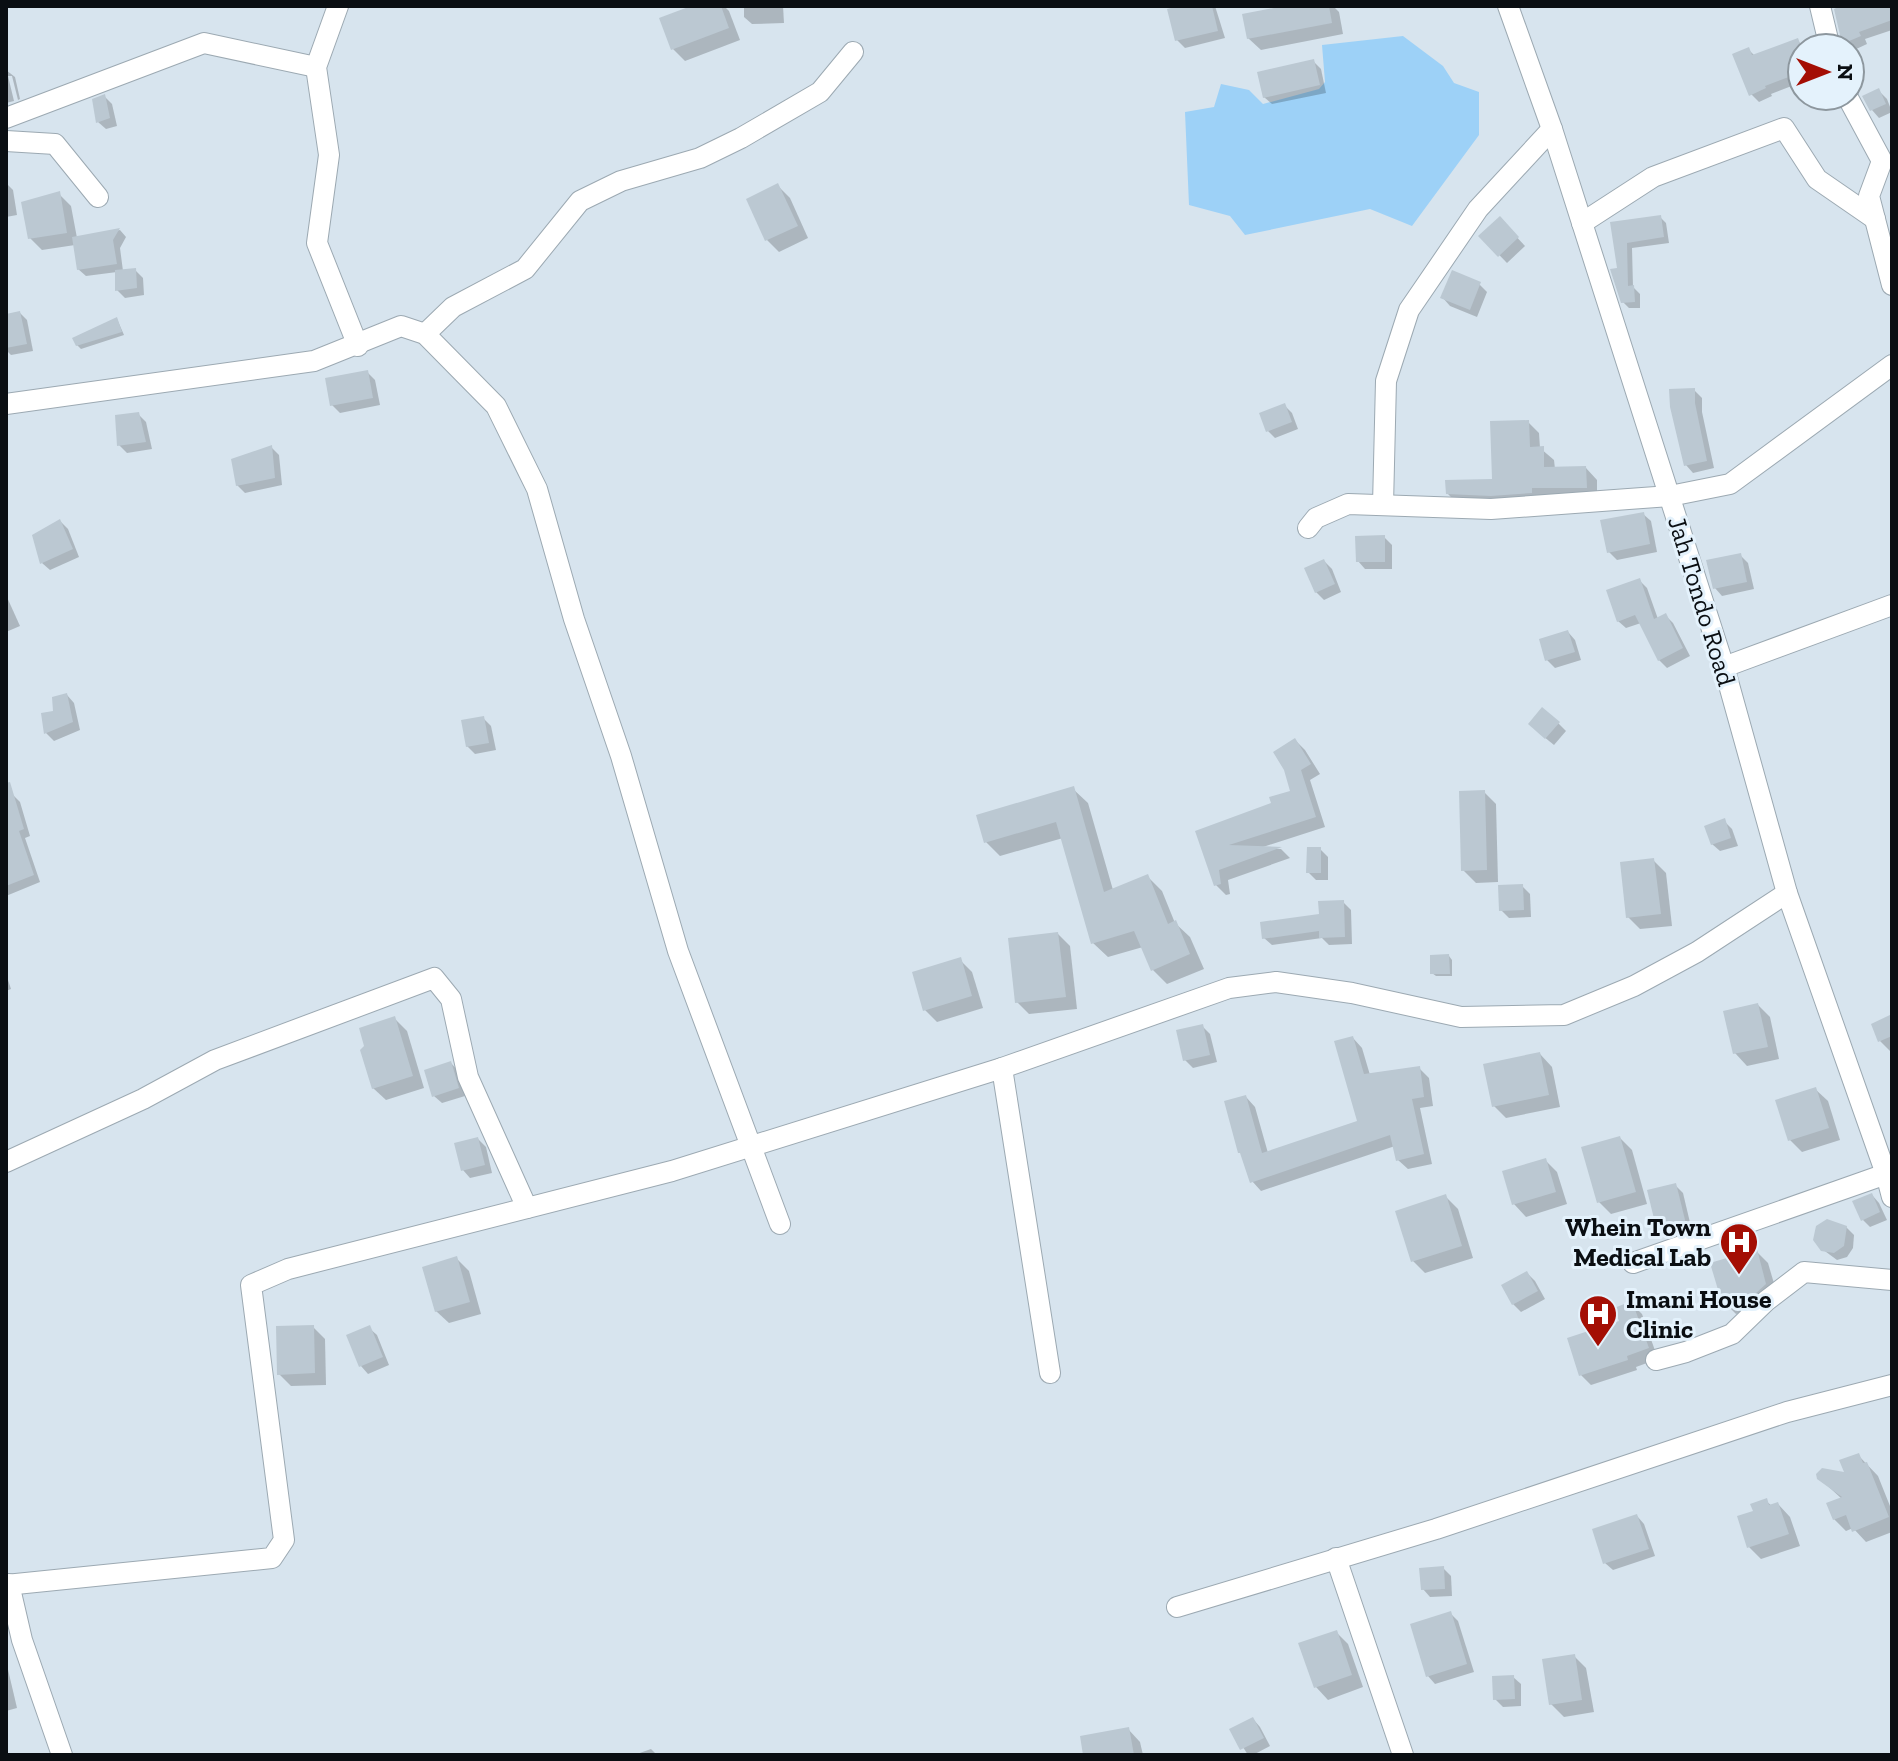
<svg xmlns="http://www.w3.org/2000/svg" width="1898" height="1761" viewBox="0 0 1898 1761" font-family="'Zilla Slab',serif">
<style>
.green{fill:#9dd1f7}
.shadow{fill:#0003}
.building{fill:#bbc8d2}
.lines{fill:none;stroke-linecap:round;stroke-linejoin:round}
.minor-casing{stroke:#9ca9b2;stroke-width:22}
.minor{stroke:#fff;stroke-width:20}
.labels{text-anchor:middle;stroke-width:6;stroke-linejoin:round;paint-order:stroke}
.street-label{font-size:26px;fill:#0a0e12;stroke:#e4f2fc}
.poi-label{font-size:26px;font-weight:bold;fill:#0a0e12;stroke:#e4f2fc;text-anchor:end}
</style>
<rect width="100%" height="100%" fill="#d7e4ee"/>
<polygon class="green" points="1403,36 1443,66 1454,83 1479,92 1479,135 1412,226 1370,209 1245,235 1230,216 1189,205 1185,112 1214,107 1221,84 1249,90 1263,104 1319,89 1325,82 1322,45"/>
<g class="shadow">
<polygon points="697,6 724,6 729,11 740,40 685,61 673,49"/>
<polygon points="744,6 783,6 784,23 752,24 744,17"/>
<polygon points="1188,6 1215,6 1225,38 1185,48 1177,40"/>
<polygon points="1295,6 1333,6 1339,12 1343,34 1261,50 1248,38"/>
<polygon points="1844,6 1892,6 1892,30 1865,39 1867,44 1852,51 1844,43 1836,10"/>
<polygon points="1798,41 1805,48 1802,48 1802,82 1771,94 1772,96 1759,102 1751,94 1748,49 1755,56"/>
<polygon points="1314,62 1321,69 1326,93 1272,104 1264,97"/>
<polygon points="6,70 15,77 20,99 18,100 12,76 8,76 14,101 6,103"/>
<polygon points="1879,91 1887,99 1892,112 1879,118 1872,110"/>
<polygon points="105,97 112,104 117,126 106,129 98,122"/>
<polygon points="6,183 13,190 17,215 6,217"/>
<polygon points="778,186 790,198 808,238 779,252 767,240"/>
<polygon points="59,194 71,206 77,238 120,230 126,237 120,248 123,271 135,270 143,278 144,295 125,298 117,290 117,272 86,276 78,269 75,245 42,250 30,238"/>
<polygon points="1660,217 1666,223 1669,243 1632,248 1633,287 1640,294 1640,308 1629,308 1623,302 1612,224"/>
<polygon points="1500,219 1525,246 1507,263 1481,236"/>
<polygon points="1479,284 1487,292 1477,317 1450,306 1443,298"/>
<polygon points="20,313 27,320 33,351 11,355 6,350 6,316"/>
<polygon points="117,319 124,335 81,349 77,345"/>
<polygon points="367,372 375,380 380,405 340,413 332,405"/>
<polygon points="1694,390 1702,398 1702,412 1714,468 1693,473 1686,465"/>
<polygon points="1284,405 1292,413 1298,429 1275,438 1268,431"/>
<polygon points="138,414 146,422 152,449 127,453 119,445"/>
<polygon points="1528,422 1539,433 1540,448 1554,460 1555,469 1586,468 1597,480 1597,498 1459,505 1448,494 1494,481"/>
<polygon points="271,447 279,455 282,485 245,493 237,485"/>
<polygon points="1643,514 1651,521 1657,552 1617,560 1609,552"/>
<polygon points="60,521 68,529 79,557 50,570 42,563"/>
<polygon points="1384,537 1392,545 1392,569 1365,569 1358,561"/>
<polygon points="1740,555 1748,563 1754,589 1722,596 1715,588"/>
<polygon points="1324,561 1332,569 1341,592 1324,600 1316,592"/>
<polygon points="1639,580 1647,588 1658,619 1665,615 1673,623 1690,656 1667,668 1659,660 1641,623 1626,628 1618,621"/>
<polygon points="6,595 20,626 6,632"/>
<polygon points="1568,632 1575,640 1581,660 1555,668 1547,660"/>
<polygon points="67,695 74,703 80,730 54,741 46,733 44,715 55,712"/>
<polygon points="483,718 491,726 496,750 475,754 467,746"/>
<polygon points="1558,723 1566,731 1554,745 1538,732"/>
<polygon points="1295,740 1305,750 1320,774 1310,780 1325,827 1260,848 1281,849 1290,858 1228,880 1230,894 1226,895 1216,885 1197,832 1273,804 1293,792"/>
<polygon points="1073,789 1088,803 1113,890 1147,876 1162,891 1175,923 1190,937 1204,969 1167,984 1153,970 1143,947 1108,957 1093,943 1063,838 1000,856 986,842"/>
<polygon points="1484,792 1496,804 1498,882 1476,883 1463,870"/>
<polygon points="12,794 20,802 30,836 25,838 40,882 6,896 6,796"/>
<polygon points="1724,821 1732,829 1738,846 1720,851 1712,844"/>
<polygon points="1320,849 1328,857 1328,880 1316,880 1308,872"/>
<polygon points="1653,860 1666,873 1672,926 1640,929 1628,917"/>
<polygon points="1522,886 1530,894 1531,917 1509,918 1501,910"/>
<polygon points="1343,902 1351,910 1352,944 1329,945 1322,938 1272,945 1264,938 1321,916"/>
<polygon points="1058,934 1070,946 1077,1009 1029,1014 1017,1002"/>
<polygon points="1449,956 1452,960 1452,976 1436,976 1432,973"/>
<polygon points="960,960 972,972 983,1008 937,1022 925,1010"/>
<polygon points="6,974 11,989 6,991"/>
<polygon points="1758,1005 1770,1017 1779,1059 1747,1066 1735,1053"/>
<polygon points="1892,1016 1892,1052 1891,1052 1880,1041"/>
<polygon points="395,1019 407,1031 424,1088 386,1100 373,1088"/>
<polygon points="1202,1026 1210,1034 1217,1062 1193,1068 1185,1060"/>
<polygon points="1353,1038 1362,1048 1370,1075 1419,1068 1429,1078 1433,1106 1420,1108 1432,1164 1408,1169 1398,1160 1395,1146 1261,1191 1252,1181 1246,1097 1255,1107 1268,1153 1359,1122"/>
<polygon points="1540,1054 1552,1067 1560,1107 1506,1118 1494,1106"/>
<polygon points="451,1063 458,1071 465,1096 442,1103 434,1096"/>
<polygon points="1815,1089 1828,1101 1840,1140 1802,1152 1790,1140"/>
<polygon points="1620,1138 1632,1150 1647,1204 1611,1214 1599,1202"/>
<polygon points="478,1139 486,1147 492,1173 470,1178 463,1170"/>
<polygon points="1545,1160 1557,1172 1567,1204 1526,1217 1514,1204"/>
<polygon points="1675,1185 1683,1193 1692,1231 1666,1238 1659,1230"/>
<polygon points="1872,1195 1879,1203 1887,1220 1870,1227 1862,1219"/>
<polygon points="1446,1197 1458,1209 1473,1258 1425,1273 1413,1261"/>
<polygon points="1846,1227 1854,1235 1853,1248 1847,1257 1837,1260 1818,1246"/>
<polygon points="1756,1251 1768,1263 1778,1297 1767,1305 1736,1314 1724,1302"/>
<polygon points="457,1259 469,1271 481,1314 449,1323 436,1311"/>
<polygon points="1527,1273 1535,1281 1545,1299 1521,1312 1513,1304 1503,1286"/>
<polygon points="1632,1304 1642,1314 1658,1359 1636,1367 1637,1370 1591,1385 1581,1375 1621,1322"/>
<polygon points="313,1327 325,1339 326,1385 291,1386 279,1374"/>
<polygon points="369,1328 377,1335 389,1365 368,1374 361,1366"/>
<polygon points="1858,1455 1878,1476 1892,1511 1892,1532 1866,1542 1853,1528 1846,1531 1834,1519 1842,1499 1819,1478 1847,1475"/>
<polygon points="1766,1501 1772,1506 1778,1504 1790,1517 1800,1546 1761,1559 1749,1547 1755,1512"/>
<polygon points="1637,1516 1644,1524 1655,1556 1613,1570 1605,1563"/>
<polygon points="1443,1568 1451,1576 1452,1596 1430,1597 1423,1589"/>
<polygon points="1450,1613 1458,1621 1474,1672 1435,1684 1428,1676"/>
<polygon points="1336,1632 1348,1644 1363,1687 1328,1700 1316,1687 1301,1644"/>
<polygon points="1574,1656 1586,1668 1594,1712 1564,1717 1551,1704"/>
<polygon points="6,1661 17,1708 6,1711"/>
<polygon points="1513,1677 1521,1684 1521,1706 1503,1707 1495,1699"/>
<polygon points="1253,1719 1260,1727 1270,1746 1253,1755 1248,1755 1232,1730"/>
<polygon points="1128,1729 1140,1742 1143,1755 1085,1755"/>
<polygon points="651,1749 657,1755 634,1755"/>
</g>
<g class="building">
<polygon points="691,6 721,6 729,28 671,50 659,18"/>
<polygon points="1179,6 1212,6 1218,31 1175,41 1167,9"/>
<polygon points="1284,6 1329,6 1332,23 1247,39 1242,14"/>
<polygon points="1840,6 1892,6 1892,20 1859,32 1861,36 1842,44 1834,9"/>
<polygon points="1798,38 1802,49 1802,72 1765,86 1766,88 1749,96 1732,54 1749,47 1752,55"/>
<polygon points="1314,59 1320,85 1263,98 1257,72"/>
<polygon points="1879,88 1886,104 1870,111 1862,96"/>
<polygon points="105,94 110,118 96,123 92,99"/>
<polygon points="778,183 798,226 765,241 746,199"/>
<polygon points="60,191 67,233 28,239 21,202"/>
<polygon points="1661,215 1664,237 1627,243 1628,286 1634,285 1635,302 1621,303 1610,269 1617,268 1610,222"/>
<polygon points="1500,216 1519,237 1498,257 1478,236"/>
<polygon points="120,228 113,240 117,264 77,270 72,237"/>
<polygon points="136,268 137,288 115,291 115,270"/>
<polygon points="1452,270 1481,282 1470,310 1440,298"/>
<polygon points="20,311 27,344 6,348 6,314"/>
<polygon points="117,317 122,332 76,346 72,338"/>
<polygon points="368,370 373,398 330,406 325,378"/>
<polygon points="1695,388 1695,403 1707,461 1684,466 1670,407 1669,389"/>
<polygon points="1285,403 1292,422 1266,432 1259,413"/>
<polygon points="139,412 146,442 117,446 115,415"/>
<polygon points="1529,420 1530,447 1544,446 1544,467 1586,466 1587,488 1532,488 1532,493 1491,496 1446,494 1445,480 1492,479 1490,421"/>
<polygon points="272,445 275,478 236,486 231,459"/>
<polygon points="1644,512 1650,544 1607,553 1600,520"/>
<polygon points="60,519 73,549 40,564 32,535"/>
<polygon points="1385,535 1385,562 1356,562 1355,536"/>
<polygon points="1741,553 1747,582 1713,589 1706,560"/>
<polygon points="1324,559 1335,584 1315,593 1304,568"/>
<polygon points="1640,578 1654,619 1666,613 1683,648 1658,661 1635,615 1617,622 1606,590"/>
<polygon points="1568,630 1575,652 1545,661 1539,639"/>
<polygon points="67,693 73,722 44,734 41,713 53,711 52,697"/>
<polygon points="1542,707 1560,722 1545,739 1528,724"/>
<polygon points="484,716 489,743 466,747 461,720"/>
<polygon points="1295,738 1311,764 1301,770 1316,817 1229,845 1282,847 1219,870 1221,884 1214,886 1195,831 1271,803 1269,797 1290,791 1284,770 1273,752"/>
<polygon points="10,782 24,829 19,831 34,875 6,886 6,783"/>
<polygon points="1074,786 1104,892 1148,874 1168,924 1176,920 1190,954 1151,971 1134,931 1091,944 1056,822 984,843 976,815"/>
<polygon points="1485,790 1487,870 1461,871 1459,791"/>
<polygon points="1725,818 1731,838 1711,845 1704,826"/>
<polygon points="1307,847 1321,847 1321,873 1306,873"/>
<polygon points="1654,858 1661,914 1626,918 1620,862"/>
<polygon points="1523,884 1524,910 1499,911 1498,885"/>
<polygon points="1344,900 1345,937 1319,938 1319,931 1262,939 1260,922 1319,914 1318,901"/>
<polygon points="1058,932 1066,997 1015,1003 1008,938"/>
<polygon points="1449,954 1450,974 1430,974 1430,955"/>
<polygon points="961,957 972,996 923,1011 912,972"/>
<polygon points="1758,1003 1768,1047 1733,1054 1723,1011"/>
<polygon points="1892,1014 1892,1036 1878,1042 1871,1024"/>
<polygon points="395,1016 413,1076 372,1089 360,1050 364,1046 359,1028"/>
<polygon points="1203,1024 1210,1055 1183,1061 1176,1030"/>
<polygon points="1353,1036 1364,1074 1420,1066 1424,1097 1412,1099 1424,1154 1396,1161 1390,1135 1250,1183 1240,1153 1238,1153 1224,1101 1246,1095 1262,1153 1357,1121 1334,1041"/>
<polygon points="1540,1052 1549,1095 1492,1107 1483,1064"/>
<polygon points="451,1061 459,1088 432,1097 424,1070"/>
<polygon points="1816,1087 1829,1128 1788,1141 1775,1100"/>
<polygon points="1620,1136 1636,1192 1597,1203 1581,1147"/>
<polygon points="478,1137 485,1165 461,1171 454,1143"/>
<polygon points="1546,1158 1556,1192 1512,1205 1502,1171"/>
<polygon points="1676,1183 1686,1224 1657,1231 1647,1190"/>
<polygon points="1872,1193 1880,1212 1861,1221 1852,1201"/>
<polygon points="1446,1194 1462,1246 1411,1262 1395,1211"/>
<polygon points="1827,1219 1847,1226 1844,1246 1834,1253 1821,1251 1813,1240 1816,1226"/>
<polygon points="1757,1249 1766,1284 1755,1294 1722,1303 1710,1263"/>
<polygon points="457,1256 470,1302 435,1312 422,1267"/>
<polygon points="1527,1271 1538,1291 1512,1305 1501,1285"/>
<polygon points="1632,1301 1649,1348 1627,1356 1628,1360 1579,1376 1567,1338 1619,1321 1614,1308"/>
<polygon points="314,1325 315,1373 277,1375 276,1326"/>
<polygon points="370,1325 383,1357 359,1367 346,1335"/>
<polygon points="1859,1453 1863,1463 1867,1462 1889,1517 1852,1532 1846,1515 1833,1520 1826,1503 1842,1497 1817,1479 1816,1474 1822,1468 1844,1472 1839,1460"/>
<polygon points="1767,1498 1769,1505 1778,1502 1789,1534 1747,1548 1737,1516 1753,1511 1750,1504"/>
<polygon points="1637,1514 1649,1549 1603,1564 1592,1529"/>
<polygon points="1444,1566 1445,1589 1421,1590 1419,1568"/>
<polygon points="1451,1611 1467,1664 1426,1677 1410,1624"/>
<polygon points="1337,1630 1352,1675 1314,1688 1298,1643"/>
<polygon points="1575,1654 1582,1700 1549,1705 1542,1659"/>
<polygon points="1514,1675 1515,1699 1493,1700 1492,1676"/>
<polygon points="1253,1717 1264,1738 1240,1750 1229,1729"/>
<polygon points="1129,1727 1134,1755 1083,1755 1080,1736"/>
</g>
<g class="lines">
<g class="minor-casing">
<g id="minor">
<polyline points="338,6 316,67 329,155 317,243 358,346"/>
<polyline points="1508,6 1552,129 1724,667 1787,893 1886,1174 1892,1197"/>
<polyline points="1820,6 1830,48"/>
<polyline points="1847,96 1882,161 1869,196 1892,285"/>
<polyline points="6,118 204,43 316,67"/>
<polyline points="6,141 55,144 98,197"/>
<polyline points="1582,223 1653,177 1784,128 1817,179 1875,219"/>
<polyline points="425,334 453,307 525,269 580,201 621,181 700,158 741,138 820,92 853,52"/>
<polyline points="6,404 314,361 401,326 425,334 496,406 537,489 574,619 621,756 678,951 780,1224"/>
<polyline points="1383,505 1386,381 1409,310 1478,209 1552,129"/>
<polyline points="1308,528 1316,518 1348,504 1491,509 1670,496 1730,484 1892,365"/>
<polyline points="1724,667 1892,605"/>
<polyline points="1002,1068 1050,1373"/>
<polyline points="6,1162 143,1099 215,1060 434,978 451,999 468,1077 527,1208"/>
<polyline points="1633,1263 1886,1174"/>
<polyline points="1656,1360 1686,1352 1732,1334 1766,1301 1804,1272 1892,1280"/>
<polyline points="1336,1558 1403,1755"/>
<polyline points="9,1584 22,1640 62,1755"/>
<polyline points="6,1585 272,1558 284,1540 251,1285 288,1269 672,1171 1002,1068 1229,988 1276,982 1352,993 1461,1017 1564,1015 1634,986 1697,952 1787,893"/>
<polyline points="1177,1607 1436,1529 1787,1412 1892,1385"/>
</g>
</g>
<use href="#minor" class="minor"/>
</g>
<defs>
<g id="hospital-pin" transform="scale(2)"><path d="M0 17L-7.5 6A9.5 9.5 0 1 1 7.5 6Z" fill="#a40e04" stroke="#e4f2fc"/><path d="M-5-5h3v3.5h4V-5h3V5h-3V1.5h-4V5h-3Z" fill="#fff"/></g>
</defs>
<g fill-rule="evenodd">
<use href="#hospital-pin" x="1739" y="1242"/>
<use href="#hospital-pin" x="1598" y="1314"/>
</g>
<g class="labels">
<g class="street-label">
<text transform="translate(1702 601) rotate(73)" y="9">Jah Tondo Road</text>
</g>
<g class="poi-label">
<text x="1711" y="1236">Whein Town<tspan x="1711" dy="30">Medical Lab</tspan></text>
<text x="1626" y="1308" text-anchor="start">Imani House<tspan x="1626" dy="30">Clinic</tspan></text>
</g>
</g>
<rect width="1898" height="1761" fill="none" stroke="#0a0e12" stroke-width="16"/>
<g transform="translate(1826 72) rotate(90)"><circle r="38" fill="#e4f2fc" stroke="#8d979e" stroke-width="2"/>
<path d="M0-6L14 30L0 20L-14 30Z" fill="#a40e04"/>
<text y="-12" font-size="22" font-weight="bold" text-anchor="middle" fill="#0a0e12">N</text>
</g>
</svg>
